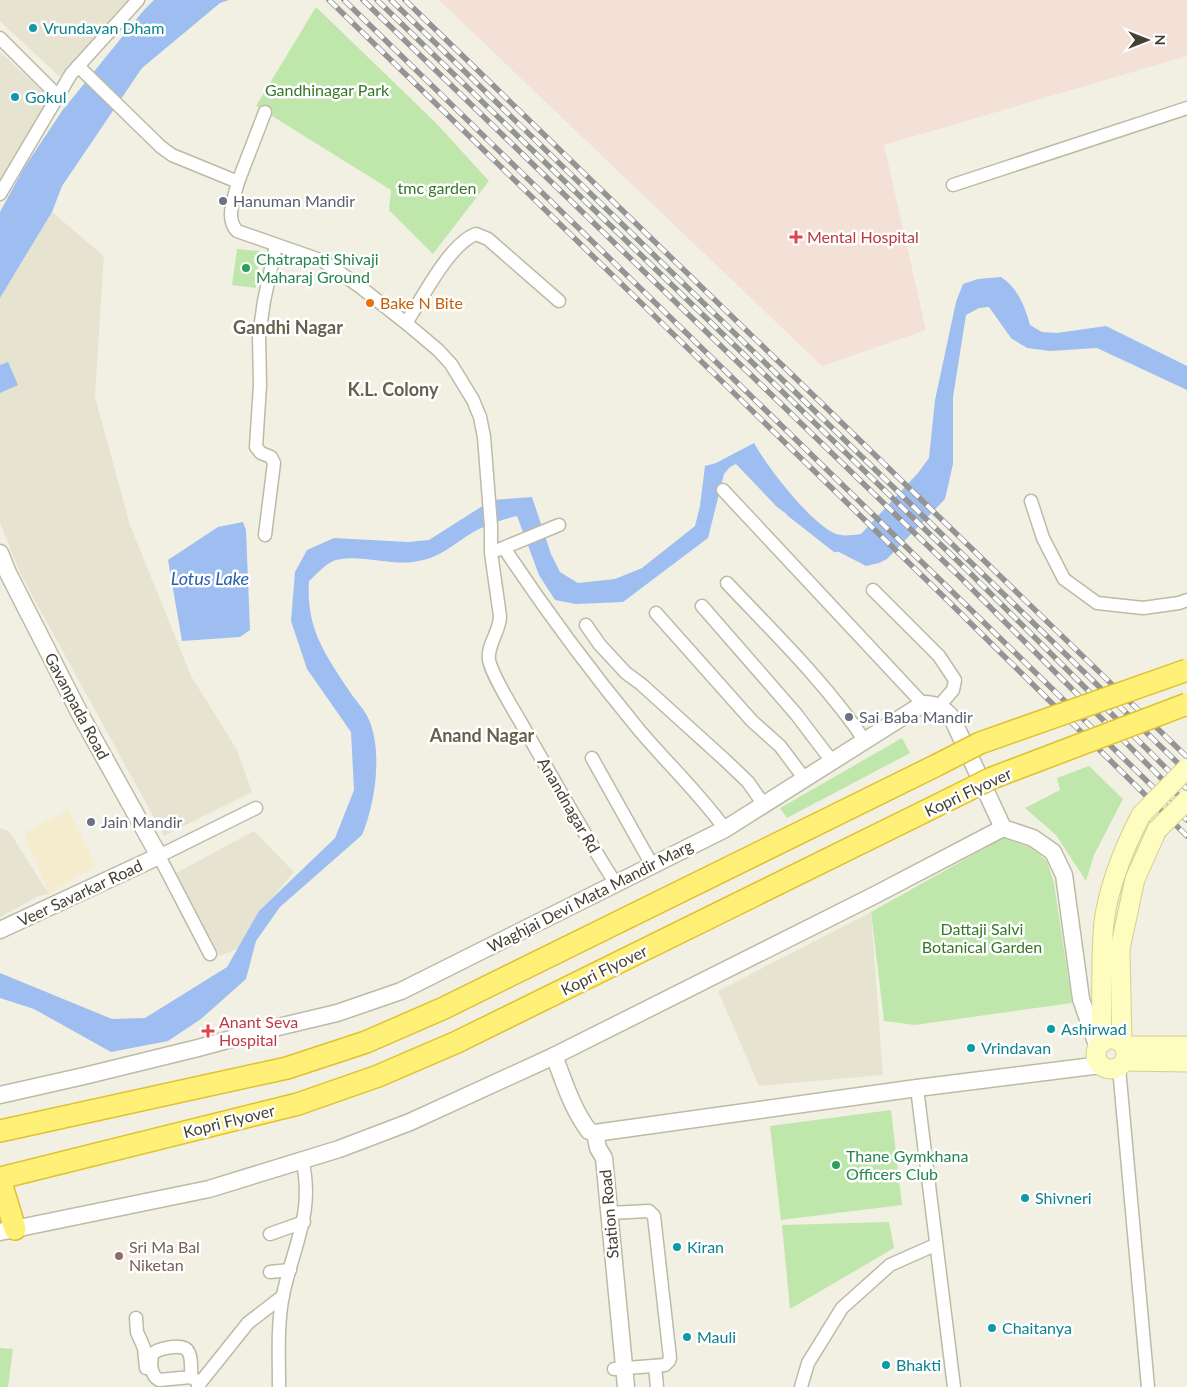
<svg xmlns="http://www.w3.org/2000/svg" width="1187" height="1387" viewBox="0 0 1187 1387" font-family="Lato,sans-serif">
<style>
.residential{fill:#e6e4d1}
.commercial{fill:#f5eccd}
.medical{fill:#f3e0d6}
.green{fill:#c0e7ab}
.water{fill:#9ebef1}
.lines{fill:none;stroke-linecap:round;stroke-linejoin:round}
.stream{stroke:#9ebef1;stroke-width:4.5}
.minor-casing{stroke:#bdbaa6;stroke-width:15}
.tertiary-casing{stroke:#bdbaa6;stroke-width:19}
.secondary-casing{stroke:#d3cf92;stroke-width:21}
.trunk-casing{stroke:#dfc130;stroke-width:24}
.minor{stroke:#fff;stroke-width:12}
.tertiary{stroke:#fff;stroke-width:16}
.secondary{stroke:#fffcc0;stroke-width:19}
.trunk{stroke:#fff078;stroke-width:21}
.rail-casing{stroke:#949494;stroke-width:5.5}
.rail{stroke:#fff;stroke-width:4;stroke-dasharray:11;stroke-linecap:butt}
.secondary-bridge-casing{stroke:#d3cf92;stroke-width:21;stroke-linecap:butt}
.trunk-bridge-casing{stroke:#dfc130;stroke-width:24;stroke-linecap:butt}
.secondary-bridge{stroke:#fffcc0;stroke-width:19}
.trunk-bridge{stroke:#fff078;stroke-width:21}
.culture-dot{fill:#0f9aa8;stroke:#fff;stroke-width:2}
.worship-dot{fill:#6b7280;stroke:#fff;stroke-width:2}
.health-dot{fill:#e0444e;stroke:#fff;stroke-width:2}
.leisure-dot{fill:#2e9e5b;stroke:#fff;stroke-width:2}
.food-dot{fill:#e8710a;stroke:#fff;stroke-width:2}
.education-dot{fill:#8d6e63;stroke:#fff;stroke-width:2}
.labels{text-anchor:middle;stroke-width:5;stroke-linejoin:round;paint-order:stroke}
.culture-label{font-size:16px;fill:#0d838f;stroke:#fff;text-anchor:start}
.park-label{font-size:16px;fill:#357627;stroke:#fff}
.worship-label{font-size:16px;fill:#5b616d;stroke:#fff;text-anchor:start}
.health-label{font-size:16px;fill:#be3a42;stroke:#fff;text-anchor:start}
.leisure-label{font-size:16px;fill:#27864d;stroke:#fff;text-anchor:start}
.food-label{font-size:16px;fill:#c56008;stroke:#fff;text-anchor:start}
.street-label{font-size:16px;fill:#444133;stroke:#fff}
.education-label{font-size:16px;fill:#785e54;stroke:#fff;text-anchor:start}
.neighbourhood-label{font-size:18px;font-weight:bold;fill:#67614b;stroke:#fff}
.water-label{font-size:18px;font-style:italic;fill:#2c5eb0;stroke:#fff}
</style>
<rect width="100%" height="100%" fill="#f2f0e3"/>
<g class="residential">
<polygon points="0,0 128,0 60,77 0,21"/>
<polygon points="0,52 52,100 0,191"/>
<polygon points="52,212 104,256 95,397 130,525 191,676 237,750 252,792 164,836 21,575 0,523 0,298"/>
<polygon points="0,828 9,831 49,894 39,896 0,917"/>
<polygon points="254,831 294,872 266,905 248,944 220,956 176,873"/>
<polygon points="871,912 883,1075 759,1086 718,991"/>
</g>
<polygon class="commercial" points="68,810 96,865 49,894 24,833"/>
<polygon class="medical" points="439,0 1187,0 1187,56 884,145 926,330 822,366"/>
<g class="green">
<polygon points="316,7 436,123 489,181 433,254 389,210 391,190 256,106"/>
<polygon points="237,249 260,251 256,288 232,285"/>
<polygon points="902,738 910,753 787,818 780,808"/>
<polygon points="1089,766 1123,799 1094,855 1086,881 1056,835 1025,808 1060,790 1057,778"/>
<polygon points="1003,838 1031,848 1047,861 1054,883 1072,1003 915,1025 884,1021 871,912"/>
<polygon points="891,1110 902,1205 781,1220 770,1126"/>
<polygon points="889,1222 894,1248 790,1309 782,1225"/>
<polygon points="0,1348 13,1349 8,1387 0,1387"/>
</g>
<g class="water">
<polygon points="154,0 229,0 220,3 142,68 62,186 52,212 0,298 0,212 24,168 62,111 144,10"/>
<path d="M1001,277C1018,288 1025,307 1030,325L1042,332L1057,333L1106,326L1187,366V390L1097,348L1050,351L1027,348L1011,338L989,307L979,308L966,315L953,397V464L945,499L887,559L879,563L866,566L839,552L777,507L736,464L730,467L724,474L708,538L623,602L576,604L555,600L539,575L517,516C504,519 489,524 477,530C453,543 443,558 413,562C389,565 359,554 336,560C326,563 317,574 309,581C306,629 325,654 350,692C356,701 365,710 369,720C383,752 375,805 362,835L280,907L256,941L246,979L201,1019L168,1041L111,1052L34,1009L0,998V973L112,1019L145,1018L227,967L259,911L335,838L354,790L351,732L307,669L291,621L295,572L307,550L334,538L408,542L429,540L492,500L532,497L551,554L560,572L578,583L615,579L642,568L695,526L700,506L705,466L716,463L754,443C768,468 809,521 834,533C842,537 852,535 861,534L918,473L929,458L935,400L956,302L963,284L978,279Z"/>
<polygon points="8,362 18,385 0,393 0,365"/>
<polygon points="243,522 246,530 250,630 240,637 182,641 168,560 218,527"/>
</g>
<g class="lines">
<polyline class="stream" points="789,514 835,550 841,549"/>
<g class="minor-casing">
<g id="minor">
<polyline points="0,38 58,96"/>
<path d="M78,66L161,147L172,155L238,182C234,199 225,218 237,231L323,261L359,286L406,323L438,350L451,364L473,400L480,417L484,437L491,526V553L500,616C500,632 487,644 489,660C492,676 515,712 524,728C554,780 583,833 616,884"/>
<polyline points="238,182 265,112"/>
<polyline points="953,185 1187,108"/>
<polyline points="0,194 71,74 138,0"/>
<path d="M406,323C422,299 449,244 476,234L488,239L559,301"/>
<polyline points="723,490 923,704"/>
<polyline points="1031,501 1043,538 1064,579 1097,603 1143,608 1179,603 1187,600"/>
<polyline points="265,535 274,463 271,457 261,453 256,447 260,385 259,336 264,301 276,245"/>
<path d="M504,548C546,611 592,673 640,731C668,764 700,794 725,829"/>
<polyline points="498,550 559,525"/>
<path d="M727,583C775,634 826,683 865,741"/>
<polyline points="873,590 939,656 955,680 953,690 939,706"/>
<polyline points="702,606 796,714 831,760"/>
<polyline points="656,613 752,721 780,746 804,778"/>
<polyline points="586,625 600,645 626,673 641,684 725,760 748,782 764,805"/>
<polyline points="592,758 652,865"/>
<polyline points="210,954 159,856 256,808"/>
<polyline points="1119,1068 1148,1387"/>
<polyline points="917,1088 954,1387"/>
<polyline points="609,1213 649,1211 654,1216 670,1358 669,1361 665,1365 614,1369"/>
<polyline points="270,1234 304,1222"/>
<polyline points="270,1272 290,1270"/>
<polyline points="136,1318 137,1332 144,1348 146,1368"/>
<polyline points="655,1366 657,1387"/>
<path d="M191,1377C191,1370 192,1360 189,1353C185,1342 161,1348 153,1353C150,1361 150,1375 159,1380L191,1377L200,1383"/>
<polyline points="198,1387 200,1383 248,1323 283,1296"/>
<path d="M279,1387C279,1357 277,1325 283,1295C293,1247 315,1211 302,1160"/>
<polyline points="801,1387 808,1363 842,1308 890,1265 935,1245"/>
</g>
</g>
<g class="tertiary-casing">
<g id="tertiary">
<polyline points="0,553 8,573 80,714 159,856 0,930"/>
<path d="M554,1056C564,1081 572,1109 589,1131L595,1133L917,1088L1101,1065"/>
<path d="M0,1095L84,1076L198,1048L253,1033L337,1013L401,991L725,829L923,704C936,704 944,708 952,718L1003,828"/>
<polyline points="595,1133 598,1148 604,1158 626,1387"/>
<polyline points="0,1232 209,1189 339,1149 410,1122 554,1056 875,895 1003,828 1033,838 1053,852 1064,875 1081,999 1098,1048"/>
</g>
</g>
<g class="secondary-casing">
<g id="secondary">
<circle cx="1111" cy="1054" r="15"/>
<path d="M1101,1044C1103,1004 1100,963 1104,922C1109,884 1124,848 1141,815"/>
<polyline points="1122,1044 1120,949 1135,879 1157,830"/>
<polyline points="1124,1046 1187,1046"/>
<polyline points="1125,1061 1187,1062"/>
</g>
</g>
<g class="trunk-casing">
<g id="trunk">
<polyline points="0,1131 287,1068 366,1042 444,1008 937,765"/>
<polyline points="0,1178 298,1104 378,1076 457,1042 952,798"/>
<polyline points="0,1179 15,1229"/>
</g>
</g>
<use href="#minor" class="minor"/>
<use href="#tertiary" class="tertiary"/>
<use href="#secondary" class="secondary"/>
<use href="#trunk" class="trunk"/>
<g class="rail-casing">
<g id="rail">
<polyline points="329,0 943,596 1187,836"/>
<polyline points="344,0 1187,820"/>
<polyline points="363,0 960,577 1187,804"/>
<polyline points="377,0 967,570 1187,789"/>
<polyline points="391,0 1187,772"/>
<polyline points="405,0 1187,757"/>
</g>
</g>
<use href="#rail" class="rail"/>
<g class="secondary-bridge-casing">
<g id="secondary-bridge">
<polyline points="1141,815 1187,768"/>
<polyline points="1157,830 1187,800"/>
</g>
</g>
<g class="trunk-bridge-casing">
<g id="trunk-bridge">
<polyline points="937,765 980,743 1187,670"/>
<polyline points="952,798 992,778 1187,704"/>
</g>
</g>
<use href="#secondary-bridge" class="secondary-bridge"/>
<use href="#trunk-bridge" class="trunk-bridge"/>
</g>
<g class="culture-dot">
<circle cx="33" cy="28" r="5"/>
<circle cx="15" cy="97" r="5"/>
<circle cx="1051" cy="1029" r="5"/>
<circle cx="971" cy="1048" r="5"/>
<circle cx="1025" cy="1198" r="5"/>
<circle cx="677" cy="1247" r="5"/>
<circle cx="992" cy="1328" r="5"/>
<circle cx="687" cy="1337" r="5"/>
<circle cx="886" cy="1365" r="5"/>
</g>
<g class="worship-dot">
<circle cx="223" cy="201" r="5"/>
<circle cx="849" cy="717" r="5"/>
<circle cx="91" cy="822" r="5"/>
</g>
<g class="health-dot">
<path d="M793.5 229.5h5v5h5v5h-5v5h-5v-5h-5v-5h5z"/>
<path d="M205.5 1023.5h5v5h5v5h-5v5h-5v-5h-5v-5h5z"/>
</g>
<g class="leisure-dot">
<circle cx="246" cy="268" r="5"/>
<circle cx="836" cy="1165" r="5"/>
</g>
<circle class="food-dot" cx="370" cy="303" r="5"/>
<circle class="education-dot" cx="119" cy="1256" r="5"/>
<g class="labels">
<g class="culture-label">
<text x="43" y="34">Vrundavan Dham</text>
<text x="25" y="103">Gokul</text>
<text x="1061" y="1035">Ashirwad</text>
<text x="981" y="1054">Vrindavan</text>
<text x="1035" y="1204">Shivneri</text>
<text x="687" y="1253">Kiran</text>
<text x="1002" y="1334">Chaitanya</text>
<text x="697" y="1343">Mauli</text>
<text x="896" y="1371">Bhakti</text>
</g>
<g class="park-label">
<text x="327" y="96">Gandhinagar Park</text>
<text x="437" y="194">tmc garden</text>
<text x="982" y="935">Dattaji Salvi<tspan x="982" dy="18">Botanical Garden</tspan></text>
</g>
<g class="worship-label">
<text x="233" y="207">Hanuman Mandir</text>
<text x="859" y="723">Sai Baba Mandir</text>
<text x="101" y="828">Jain Mandir</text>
</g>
<g class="health-label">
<text x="807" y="243">Mental Hospital</text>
<text x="219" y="1028">Anant Seva<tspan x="219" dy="18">Hospital</tspan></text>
</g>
<g class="leisure-label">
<text x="256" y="265">Chatrapati Shivaji<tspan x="256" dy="18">Maharaj Ground</tspan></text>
<text x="846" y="1162">Thane Gymkhana<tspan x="846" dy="18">Officers Club</tspan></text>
</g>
<g class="food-label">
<text x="380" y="309">Bake N Bite</text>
</g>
<g class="street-label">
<text transform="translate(77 706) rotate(62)" y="6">Gavanpada Road</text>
<text transform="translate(968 792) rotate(-25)" y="6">Kopri Flyover</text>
<text transform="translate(569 805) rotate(60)" y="6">Anandnagar Rd</text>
<text transform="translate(80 893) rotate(-25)" y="6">Veer Savarkar Road</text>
<text transform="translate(590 896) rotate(-27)" y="6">Waghjai Devi Mata Mandir Marg</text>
<text transform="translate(604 970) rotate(-26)" y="6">Kopri Flyover</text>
<text transform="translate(229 1121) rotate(-14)" y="6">Kopri Flyover</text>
<text transform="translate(609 1214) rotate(-95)" y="6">Station Road</text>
</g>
<g class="education-label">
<text x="129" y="1253">Sri Ma Bal<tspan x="129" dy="18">Niketan</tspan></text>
</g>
<g class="neighbourhood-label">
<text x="288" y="334">Gandhi Nagar</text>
<text x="393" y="396">K.L. Colony</text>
<text x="482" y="742">Anand Nagar</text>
</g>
<g class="water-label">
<text x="210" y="585">Lotus Lake</text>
</g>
</g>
<g transform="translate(1147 40) rotate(90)" stroke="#ffffff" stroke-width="4" paint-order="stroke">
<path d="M0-4L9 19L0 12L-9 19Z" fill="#444133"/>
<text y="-8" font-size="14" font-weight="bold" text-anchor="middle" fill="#444133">N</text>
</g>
</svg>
